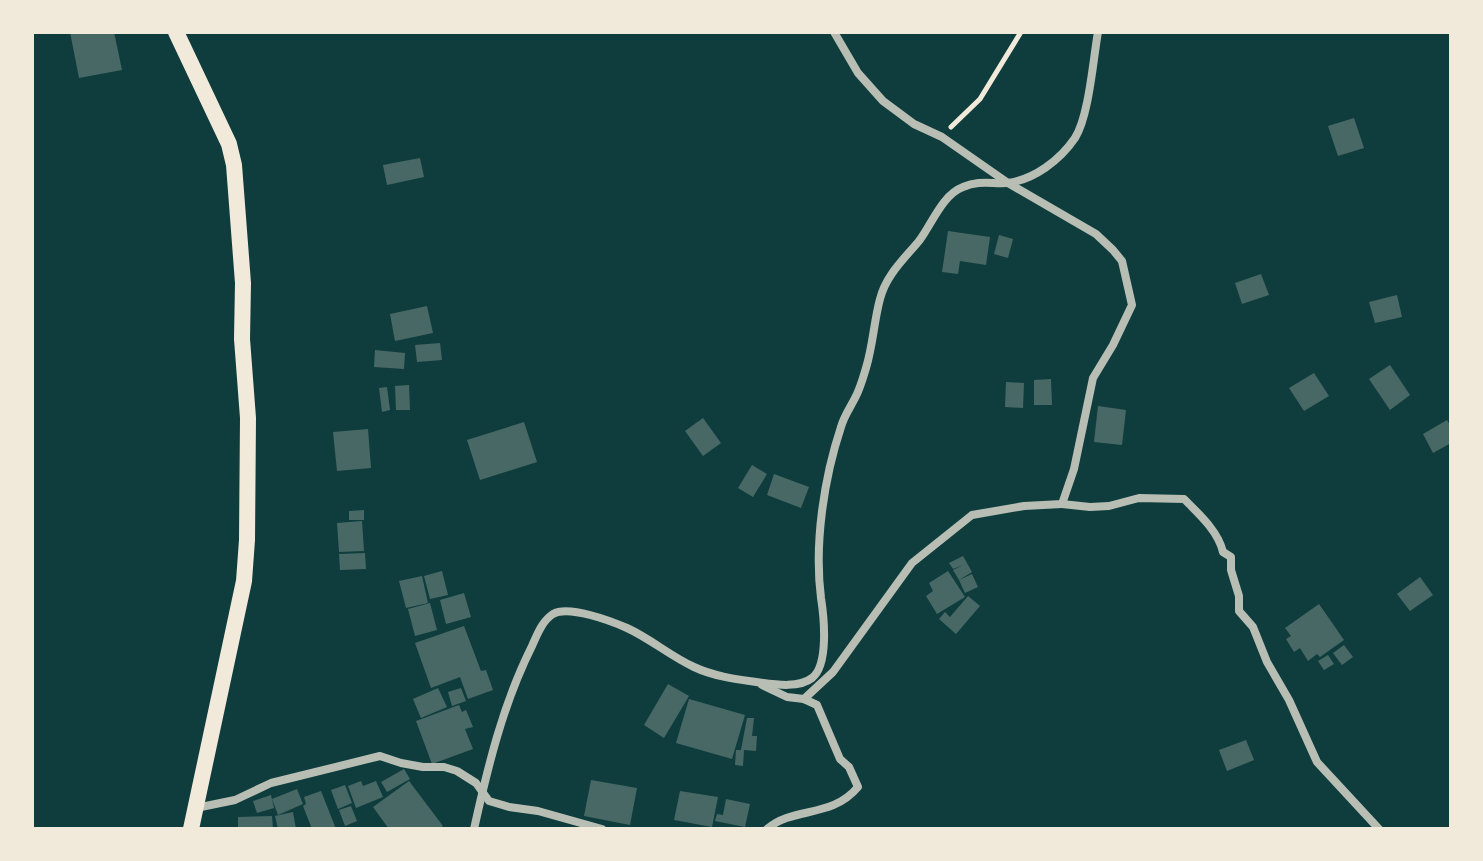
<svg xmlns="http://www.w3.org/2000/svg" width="1483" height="861" viewBox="0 0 1483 861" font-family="'Alegreya Sans',sans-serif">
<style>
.building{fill:#486865}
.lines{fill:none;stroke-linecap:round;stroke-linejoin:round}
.path{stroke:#f1e9da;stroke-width:5}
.minor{stroke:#b8beb3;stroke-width:8}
.secondary{stroke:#f1e9da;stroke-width:16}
</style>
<rect width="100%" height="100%" fill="#0f3d3e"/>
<g class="building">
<polygon points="70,32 114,32 122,70 79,78"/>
<polygon points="1354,118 1364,148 1338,156 1328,126"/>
<polygon points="420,158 424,177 387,185 383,165"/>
<polygon points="948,231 990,237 986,265 960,261 958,274 942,272"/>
<polygon points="999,235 1013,239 1008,258 994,254"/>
<polygon points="1261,274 1269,295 1242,304 1235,283"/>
<polygon points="1397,295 1402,317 1375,323 1369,302"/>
<polygon points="427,306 433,333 395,341 390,314"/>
<polygon points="440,343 442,360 417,362 415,345"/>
<polygon points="375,350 405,353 404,369 374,367"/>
<polygon points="1390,365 1410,395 1390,410 1369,379"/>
<polygon points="1314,373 1329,396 1304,411 1289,388"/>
<polygon points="1051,379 1052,405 1034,405 1034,380"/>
<polygon points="1006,382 1024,383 1023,408 1005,407"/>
<polygon points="409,385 410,410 396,410 395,386"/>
<polygon points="387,387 390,410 382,412 379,388"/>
<polygon points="1098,406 1126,410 1122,445 1094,442"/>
<polygon points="703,418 721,443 703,456 685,431"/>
<polygon points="1447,420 1451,427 1451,443 1433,453 1423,434"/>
<polygon points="524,422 537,462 480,480 467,440"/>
<polygon points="368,429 371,468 337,471 333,432"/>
<polygon points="752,465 767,474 753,497 738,488"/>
<polygon points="774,474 809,487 801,508 767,495"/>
<polygon points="364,510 364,520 349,520 349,511"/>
<polygon points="362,521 364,551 339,552 337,523"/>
<polygon points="365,553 366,569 340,570 339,554"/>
<polygon points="963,556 972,572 959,580 953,570 963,565 953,569 949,563"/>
<polygon points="442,571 448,595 430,599 424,576"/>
<polygon points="948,571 965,597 937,614 926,596 933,591 929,583"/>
<polygon points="972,574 978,587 965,593 959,580"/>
<polygon points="422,576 428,603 406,608 399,581"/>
<polygon points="1420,577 1433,595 1410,611 1397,594"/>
<polygon points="464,593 471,617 446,624 440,600"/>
<polygon points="968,596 980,606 956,634 939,619 945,612 950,617"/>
<polygon points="430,603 437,630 415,636 408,609"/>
<polygon points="1319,604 1344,640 1320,657 1317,654 1308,661 1300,648 1294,652 1286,639 1291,636 1285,628"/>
<polygon points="464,626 481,671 486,670 493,690 468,699 460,677 431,688 415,643"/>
<polygon points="1344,645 1353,657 1342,665 1333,653"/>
<polygon points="1328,655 1334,664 1324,670 1318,661"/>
<polygon points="668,684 689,696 664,738 644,725"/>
<polygon points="438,688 447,707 421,718 413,699"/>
<polygon points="461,688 466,701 452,706 448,692"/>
<polygon points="689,699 745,715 732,759 676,743"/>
<polygon points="459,705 462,712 466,710 473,727 465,729 473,749 432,764 416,721"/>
<polygon points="747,718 754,718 752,736 757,736 756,751 744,750 743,766 735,765 736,750 741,750"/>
<polygon points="1246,740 1254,760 1227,771 1219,750"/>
<polygon points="404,769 410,779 387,792 381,782"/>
<polygon points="591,780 637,788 630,825 584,816"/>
<polygon points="361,781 363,786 376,781 383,797 356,808 348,786"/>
<polygon points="409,781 443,826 439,829 389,829 373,807"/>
<polygon points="345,785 352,803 338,809 331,790"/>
<polygon points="297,789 303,804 278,815 272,799"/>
<polygon points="321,791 336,829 312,829 303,806 306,804 304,797"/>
<polygon points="680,791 718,797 712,827 674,820"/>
<polygon points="271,795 274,808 257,813 253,801"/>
<polygon points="726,799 750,804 745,827 715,821 717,814 723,815"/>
<polygon points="351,806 357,821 345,826 339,810"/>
<polygon points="293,812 296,829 278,829 275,816"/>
<polygon points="272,816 273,829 238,829 238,817"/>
</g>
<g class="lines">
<polyline class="path" points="951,127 980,99 1021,32"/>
<g class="minor">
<path d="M1062,504L1090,507L1109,506L1139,498L1184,499C1199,514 1218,531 1223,552L1231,557V570L1239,596V611L1253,627L1267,662L1289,700L1317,762L1379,829"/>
<path d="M762,685L787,697L804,699L817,705L840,759L849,767L858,787C831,819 794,806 767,829"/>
<polyline points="804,699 833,672 912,563 972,515 1024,506 1062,504 1074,469 1093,378 1113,345 1132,305 1122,261 1113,250 1096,234 1008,183 942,137 914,124 883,101 858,73 834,32"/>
<polyline points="196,808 235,800 271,783 380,756 401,763 423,767 444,767 457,771 476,783 489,801 509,807 538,811 602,829"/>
<path d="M474,829C488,766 503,704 532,646C537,635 542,621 553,614C569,605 611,621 627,628C651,639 670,656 694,667C713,676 735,679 756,682C772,684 798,689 812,678C829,665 824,617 821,598C814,544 824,478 841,427C844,416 850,408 855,398C860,389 863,378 866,368C873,345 874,321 880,299C886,275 904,259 919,241C932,224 942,195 963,187C979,180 992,184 1007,183C1034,180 1060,160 1075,138C1089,116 1093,60 1098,32"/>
</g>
<polyline class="secondary" points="176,32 229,144 234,165 243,283 242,339 248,418 247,540 244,581 191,829"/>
</g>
<rect width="1483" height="861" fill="none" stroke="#f1e9da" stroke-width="68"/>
</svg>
